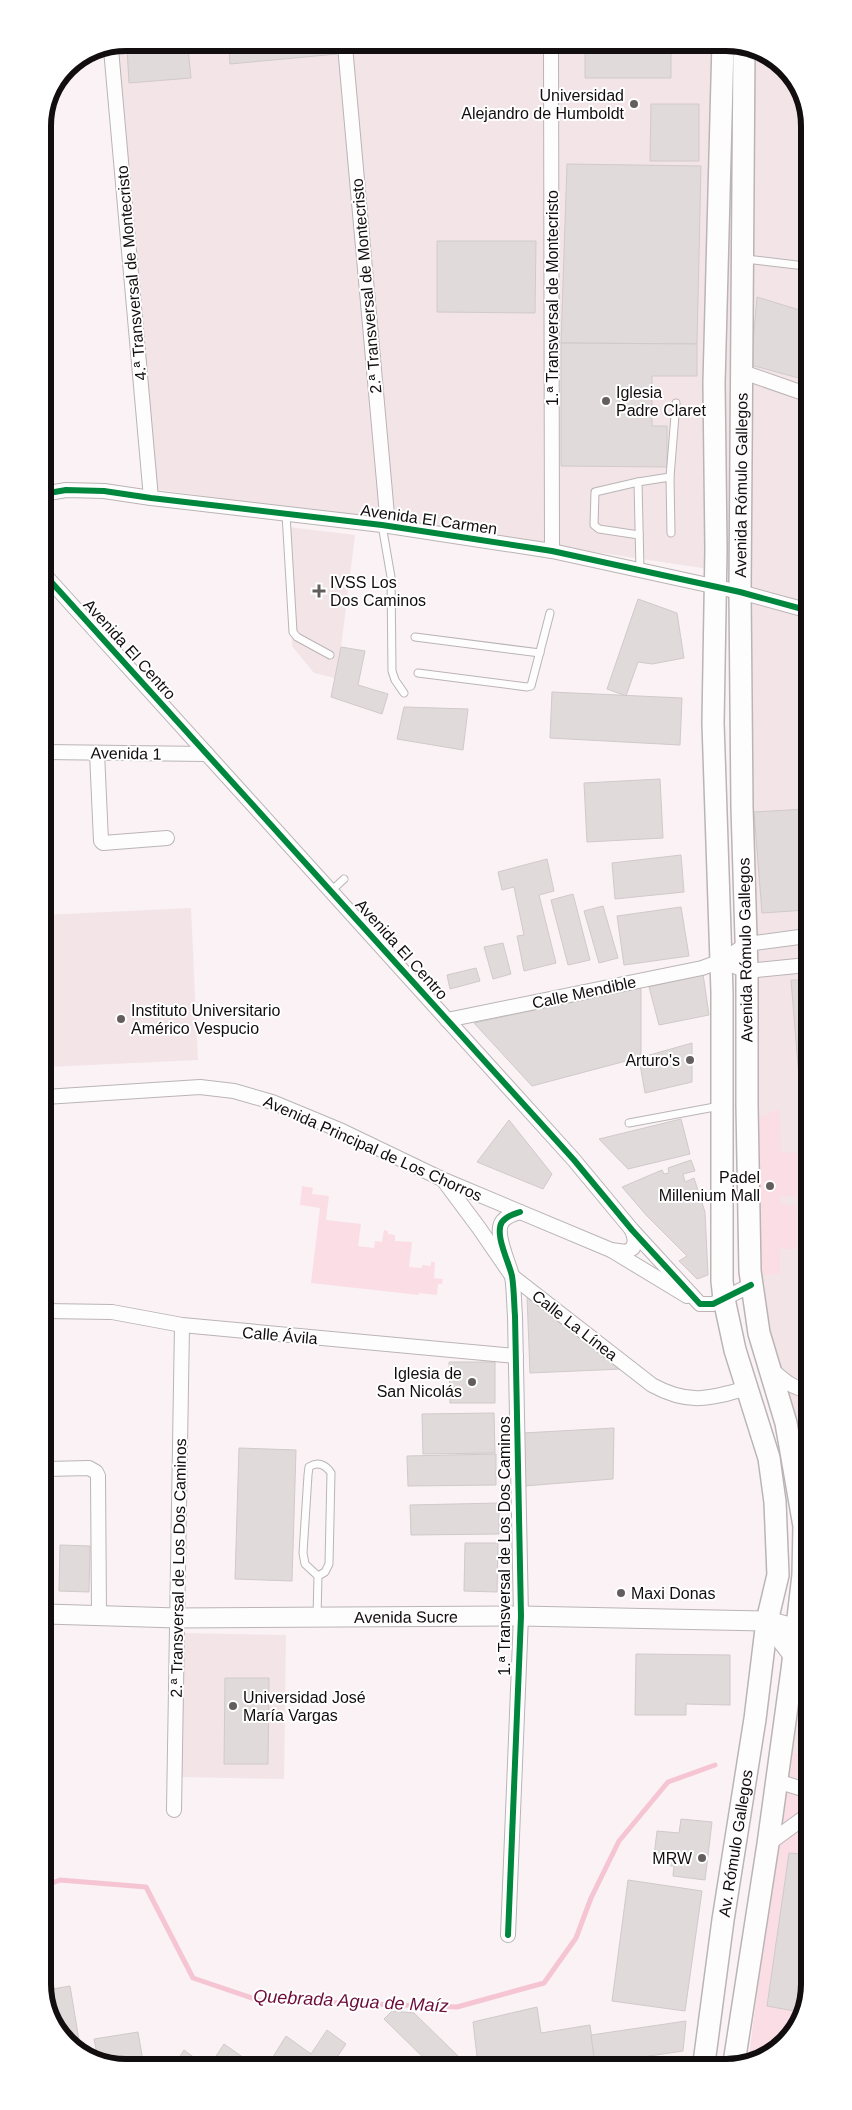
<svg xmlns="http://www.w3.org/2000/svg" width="852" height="2110" viewBox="0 0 852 2110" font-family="Arial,sans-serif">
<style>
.built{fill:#f3e4e8}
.green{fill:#fbdde6}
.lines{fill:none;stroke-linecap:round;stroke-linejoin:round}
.stream{stroke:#f6c5d4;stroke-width:5}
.building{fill:#e0dadb;stroke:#d0cacb}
.lane-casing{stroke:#bab4b5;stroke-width:9}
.street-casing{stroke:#bab4b5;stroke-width:16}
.secondary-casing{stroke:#bab4b5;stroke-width:21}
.primary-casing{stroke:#bab4b5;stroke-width:24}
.lane{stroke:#fefdfd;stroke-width:7}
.street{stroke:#fefdfd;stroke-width:14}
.secondary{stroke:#fefdfd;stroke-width:19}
.primary{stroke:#fefdfd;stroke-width:21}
.cycleway-casing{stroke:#fff;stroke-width:9}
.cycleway{stroke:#00873e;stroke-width:6}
.poi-dot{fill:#635d5e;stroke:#fff;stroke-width:2}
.labels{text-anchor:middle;stroke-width:4;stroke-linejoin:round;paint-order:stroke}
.poi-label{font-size:16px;fill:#120d0e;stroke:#fff;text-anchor:end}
.street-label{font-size:16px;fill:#120d0e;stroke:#fff}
.water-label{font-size:18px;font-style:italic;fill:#6d0c3a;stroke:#fff}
.rim{fill:none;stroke:#120d0e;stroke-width:6}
</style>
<rect width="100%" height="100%" fill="#faf2f4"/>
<g class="built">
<polygon points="732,43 777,60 805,100 808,1501 762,1320 754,1017 757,916 742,574 428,527 153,489 115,49"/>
<polygon points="288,527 355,535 341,647 335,678 314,673 292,646"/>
<polygon points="191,908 198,1060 48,1067 45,978 44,915"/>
<polygon points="183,1633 286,1635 284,1779 180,1777"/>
<polygon points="802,1685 809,1687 809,1756 788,1751"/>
</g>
<g class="green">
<polygon points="780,1109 781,1152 798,1153 797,1196 780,1196 781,1204 797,1205 796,1249 780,1249 780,1274 761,1275 758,1118"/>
<polygon points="302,1186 313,1188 312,1194 329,1196 326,1220 361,1224 358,1246 374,1248 375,1241 382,1242 384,1230 388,1231 388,1234 395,1235 395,1241 412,1242 409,1267 422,1268 422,1265 431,1266 431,1262 435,1262 434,1278 443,1279 442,1284 438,1284 437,1295 419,1293 419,1295 311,1283 320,1208 300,1205"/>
<polygon points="788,1751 809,1756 809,1984 792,2035 752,2063 748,2063"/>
</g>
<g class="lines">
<polyline class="stream" points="47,1885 60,1880 146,1887 193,1978 258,2000 457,2007 544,1983 576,1938 591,1898 619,1841 668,1782 715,1765"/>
</g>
<g class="building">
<polygon points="671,43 671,78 585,78 585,44"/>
<polygon points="336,46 337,54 230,64 229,47"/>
<polygon points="127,48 188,48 191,78 129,83"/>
<polygon points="651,104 699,104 699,161 650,161"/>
<polygon points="567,164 701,166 697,344 561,343"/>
<polygon points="437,241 536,241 535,313 437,312"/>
<polygon points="757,297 806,312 806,380 751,365"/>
<polygon points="561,343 697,344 697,376 652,376 652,426 667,426 667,467 561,466"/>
<polygon points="638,599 677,613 684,658 652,664 638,662 626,696 607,689"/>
<polygon points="341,647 365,651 358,685 388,694 382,714 331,697"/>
<polygon points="552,692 682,698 680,745 550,738"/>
<polygon points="404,707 468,709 463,750 397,739"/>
<polygon points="660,779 663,838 587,842 584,783"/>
<polygon points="807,809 807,910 762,913 754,812"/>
<polygon points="681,855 684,892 615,899 612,863"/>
<polygon points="547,859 554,891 539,895 556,963 524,971 517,936 524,935 514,887 502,890 498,872"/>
<polygon points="573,894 590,960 568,965 551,900"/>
<polygon points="603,906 618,958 599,963 584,911"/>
<polygon points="681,907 689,956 624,965 617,916"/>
<polygon points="503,943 511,974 493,979 484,947"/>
<polygon points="476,968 480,981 450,989 447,975"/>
<polygon points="703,974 709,1015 659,1025 649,987"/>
<polygon points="791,980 807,980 808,1186"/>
<polygon points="641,987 641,1057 532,1086 474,1023"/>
<polygon points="692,1043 692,1082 645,1093 639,1058"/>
<polygon points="681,1119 690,1154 628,1169 599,1139"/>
<polygon points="509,1120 552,1174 543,1189 477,1162"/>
<polygon points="691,1160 695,1171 683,1174 685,1182 694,1178 705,1212 708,1275 697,1279 679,1261 687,1256 647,1216 622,1187 662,1170 664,1174 669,1173 668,1168"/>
<polygon points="527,1296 622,1369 530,1373"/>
<polygon points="449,1362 495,1362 495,1403 450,1403"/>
<polygon points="494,1413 495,1453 423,1454 422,1414"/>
<polygon points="614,1428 613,1479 524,1486 523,1433"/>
<polygon points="239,1448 296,1450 292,1581 235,1579"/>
<polygon points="496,1454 496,1485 408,1486 407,1456"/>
<polygon points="499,1503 499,1534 411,1535 410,1505"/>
<polygon points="465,1543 498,1543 497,1592 464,1591"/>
<polygon points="60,1545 90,1546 89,1592 59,1591"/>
<polygon points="636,1654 730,1655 730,1705 686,1704 686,1715 635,1715"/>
<polygon points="225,1678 269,1678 268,1764 224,1764"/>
<polygon points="681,1819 712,1822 705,1880 673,1876 674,1866 653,1864 657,1831 679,1833"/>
<polygon points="789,1853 809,1855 809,1984 800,2012 767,2006"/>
<polygon points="628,1880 702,1891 685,2011 612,2001"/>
<polygon points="70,1986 81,2052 75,2050 47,2010 47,1990"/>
<polygon points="537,2007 541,2033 590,2025 595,2064 478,2065 473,2022"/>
<polygon points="392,2011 414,2013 459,2057 458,2065 431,2065 384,2019"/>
<polygon points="686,2021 683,2051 595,2064 591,2035"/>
<polygon points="327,2030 346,2044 331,2066 285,2066 273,2057 286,2036 311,2054"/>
<polygon points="138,2032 144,2067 120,2067 98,2059 94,2039"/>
<polygon points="224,2044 244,2058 238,2067 209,2067"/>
<polygon points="184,2050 207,2067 173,2067"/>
</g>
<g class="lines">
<g class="lane-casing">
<g id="lane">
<polyline points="746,259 805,266"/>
<polyline points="670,477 676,403"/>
<polyline points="638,482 595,492 594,525 599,529 639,535"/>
<polyline points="286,514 293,632 297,637 330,655"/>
<polyline points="382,525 391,577 392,671 395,680 404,693"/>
<polyline points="640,570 638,482 670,477 671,533"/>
<polyline points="415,637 540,653"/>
<polyline points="418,673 527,687 531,686 550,613"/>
<polyline points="331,891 344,879"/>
<polyline points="629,1123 720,1106"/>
<path d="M317,1616L318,1576L325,1572L329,1564L331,1473C326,1465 318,1461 309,1467L308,1475L303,1553L305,1564L318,1576"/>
</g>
</g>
<g class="street-casing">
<g id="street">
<polyline points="551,44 552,551"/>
<polyline points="345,46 388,526"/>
<polyline points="111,49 151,498"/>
<polyline points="740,371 806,394"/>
<polyline points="43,494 66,490 104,491 151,498 382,525 552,551 740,592 806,610"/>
<polyline points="44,574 574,1160 632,1230 700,1304 713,1304 751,1285"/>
<polyline points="44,752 207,754"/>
<polyline points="97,753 101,841 103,843 167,838"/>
<polyline points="721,961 747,971 807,965"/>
<polyline points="447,1020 702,968 721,961 747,944 807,936"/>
<polyline points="45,1097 200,1087 234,1091 272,1102 342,1131 444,1180 611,1250 687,1296"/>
<polyline points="45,1100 46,1311"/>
<path d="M444,1181L479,1228L512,1276L652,1385C688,1405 710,1399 747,1388"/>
<polyline points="611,1250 626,1252 633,1248 635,1240 632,1230"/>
<polyline points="45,1311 112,1312 182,1325 516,1356"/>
<path d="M771,1369C782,1379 793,1389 808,1390"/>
<polyline points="46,1469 89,1468 96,1472 98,1476 99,1614"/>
<polyline points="777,1781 809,1791"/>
<polyline points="174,1810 182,1325"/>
<polyline points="768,1844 809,1814"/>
<path d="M508,1935L521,1616L515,1316C514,1303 514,1288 512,1276C509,1262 494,1234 502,1222C506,1216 514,1214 520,1212"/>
</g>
</g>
<g class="secondary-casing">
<g id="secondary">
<path id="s1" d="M46,1614L177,1618L521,1616L767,1621L809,1632"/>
<polyline points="767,1621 793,1655 809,1660"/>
</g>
</g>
<g class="primary-casing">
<g id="primary">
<path id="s2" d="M704,2063L723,1920L755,1719L767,1621L778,1575L775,1502L769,1458L735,1350L724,1299L722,1281V992L713,723L716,549L714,383L723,43"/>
<path id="s3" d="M734,2063L768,1844L792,1670L803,1575L804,1526L786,1423L759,1333L750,1271L747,1106V971L742,807L740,592L744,47"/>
</g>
</g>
<use href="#lane" class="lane"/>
<use href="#street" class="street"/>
<use href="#secondary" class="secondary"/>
<use href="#primary" class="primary"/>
<g class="cycleway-casing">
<g id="cycleway">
<polyline points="43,494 66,490 104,491 151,498 382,525 552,551 740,592 806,610"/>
<polyline points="44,574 574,1160 632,1230 700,1304 713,1304 751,1285"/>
<path d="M508,1935L521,1616L515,1316C514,1303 514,1288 512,1276C509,1262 494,1234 502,1222C506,1216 514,1214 520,1212"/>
</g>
</g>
<use href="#cycleway" class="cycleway"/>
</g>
<g class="poi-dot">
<circle cx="634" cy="104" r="5"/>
<circle cx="606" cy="401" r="5"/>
<path d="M316.5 583.5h5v5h5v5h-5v5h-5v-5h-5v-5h5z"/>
<circle cx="121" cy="1019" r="5"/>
<circle cx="690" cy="1060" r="5"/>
<circle cx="770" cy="1186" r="5"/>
<circle cx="472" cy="1382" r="5"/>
<circle cx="621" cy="1593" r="5"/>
<circle cx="233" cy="1706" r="5"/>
<circle cx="702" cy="1858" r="5"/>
</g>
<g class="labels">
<g class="poi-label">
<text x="624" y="101">Universidad<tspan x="624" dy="18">Alejandro de Humboldt</tspan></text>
<text x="616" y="398" text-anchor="start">Iglesia<tspan x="616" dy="18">Padre Claret</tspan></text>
<text x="330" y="588" text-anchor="start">IVSS Los<tspan x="330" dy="18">Dos Caminos</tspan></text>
<text x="131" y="1016" text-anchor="start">Instituto Universitario<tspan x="131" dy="18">Américo Vespucio</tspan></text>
<text x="680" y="1066">Arturo's</text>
<text x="760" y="1183">Padel<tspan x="760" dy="18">Millenium Mall</tspan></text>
<text x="462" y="1379">Iglesia de<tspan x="462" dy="18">San Nicolás</tspan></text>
<text x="631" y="1599" text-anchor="start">Maxi Donas</text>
<text x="243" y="1703" text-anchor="start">Universidad José<tspan x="243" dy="18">María Vargas</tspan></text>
<text x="692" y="1864">MRW</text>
</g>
<g class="street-label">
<text transform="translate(131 273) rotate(-95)" y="6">4.ª Transversal de Montecristo</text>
<text transform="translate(366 286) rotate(-95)" y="6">2.ª Transversal de Montecristo</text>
<text transform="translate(552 298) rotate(-90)" y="6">1.ª Transversal de Montecristo</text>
<text dy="6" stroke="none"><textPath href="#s3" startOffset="1589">Avenida Rómulo Gallegos</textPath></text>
<text transform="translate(429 519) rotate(8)" y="6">Avenida El Carmen</text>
<text transform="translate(130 649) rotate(48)" y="6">Avenida El Centro</text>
<text transform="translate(126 753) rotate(1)" y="6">Avenida 1</text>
<text transform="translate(402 949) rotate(48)" y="6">Avenida El Centro</text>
<text transform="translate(745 950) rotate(-91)" y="6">Avenida Rómulo Gallegos</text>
<text transform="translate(584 992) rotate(-12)" y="6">Calle Mendible</text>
<text transform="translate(373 1148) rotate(24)" y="6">Avenida Principal de Los Chorros</text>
<text transform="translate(575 1325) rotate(38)" y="6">Calle La Línea</text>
<text transform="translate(280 1335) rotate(5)" y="6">Calle Ávila</text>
<text transform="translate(504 1546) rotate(-90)" y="6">1.ª Transversal de Los Dos Caminos</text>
<text transform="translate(178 1568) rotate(-89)" y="6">2.ª Transversal de Los Dos Caminos</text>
<text dy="6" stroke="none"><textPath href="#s1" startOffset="360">Avenida Sucre</textPath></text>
<text dy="6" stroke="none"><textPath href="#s2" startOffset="222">Av. Rómulo Gallegos</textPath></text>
</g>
<g class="water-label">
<text transform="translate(351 2001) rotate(3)" y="6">Quebrada Agua de Maíz</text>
</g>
</g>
<path d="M0 0H852V2110H0ZM126 51H726A75 75 0 0 1 801 126V1984A75 75 0 0 1 726 2059H126A75 75 0 0 1 51 1984V126A75 75 0 0 1 126 51Z" fill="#fff" fill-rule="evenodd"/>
<path class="rim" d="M126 51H726A75 75 0 0 1 801 126V1984A75 75 0 0 1 726 2059H126A75 75 0 0 1 51 1984V126A75 75 0 0 1 126 51Z"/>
</svg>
